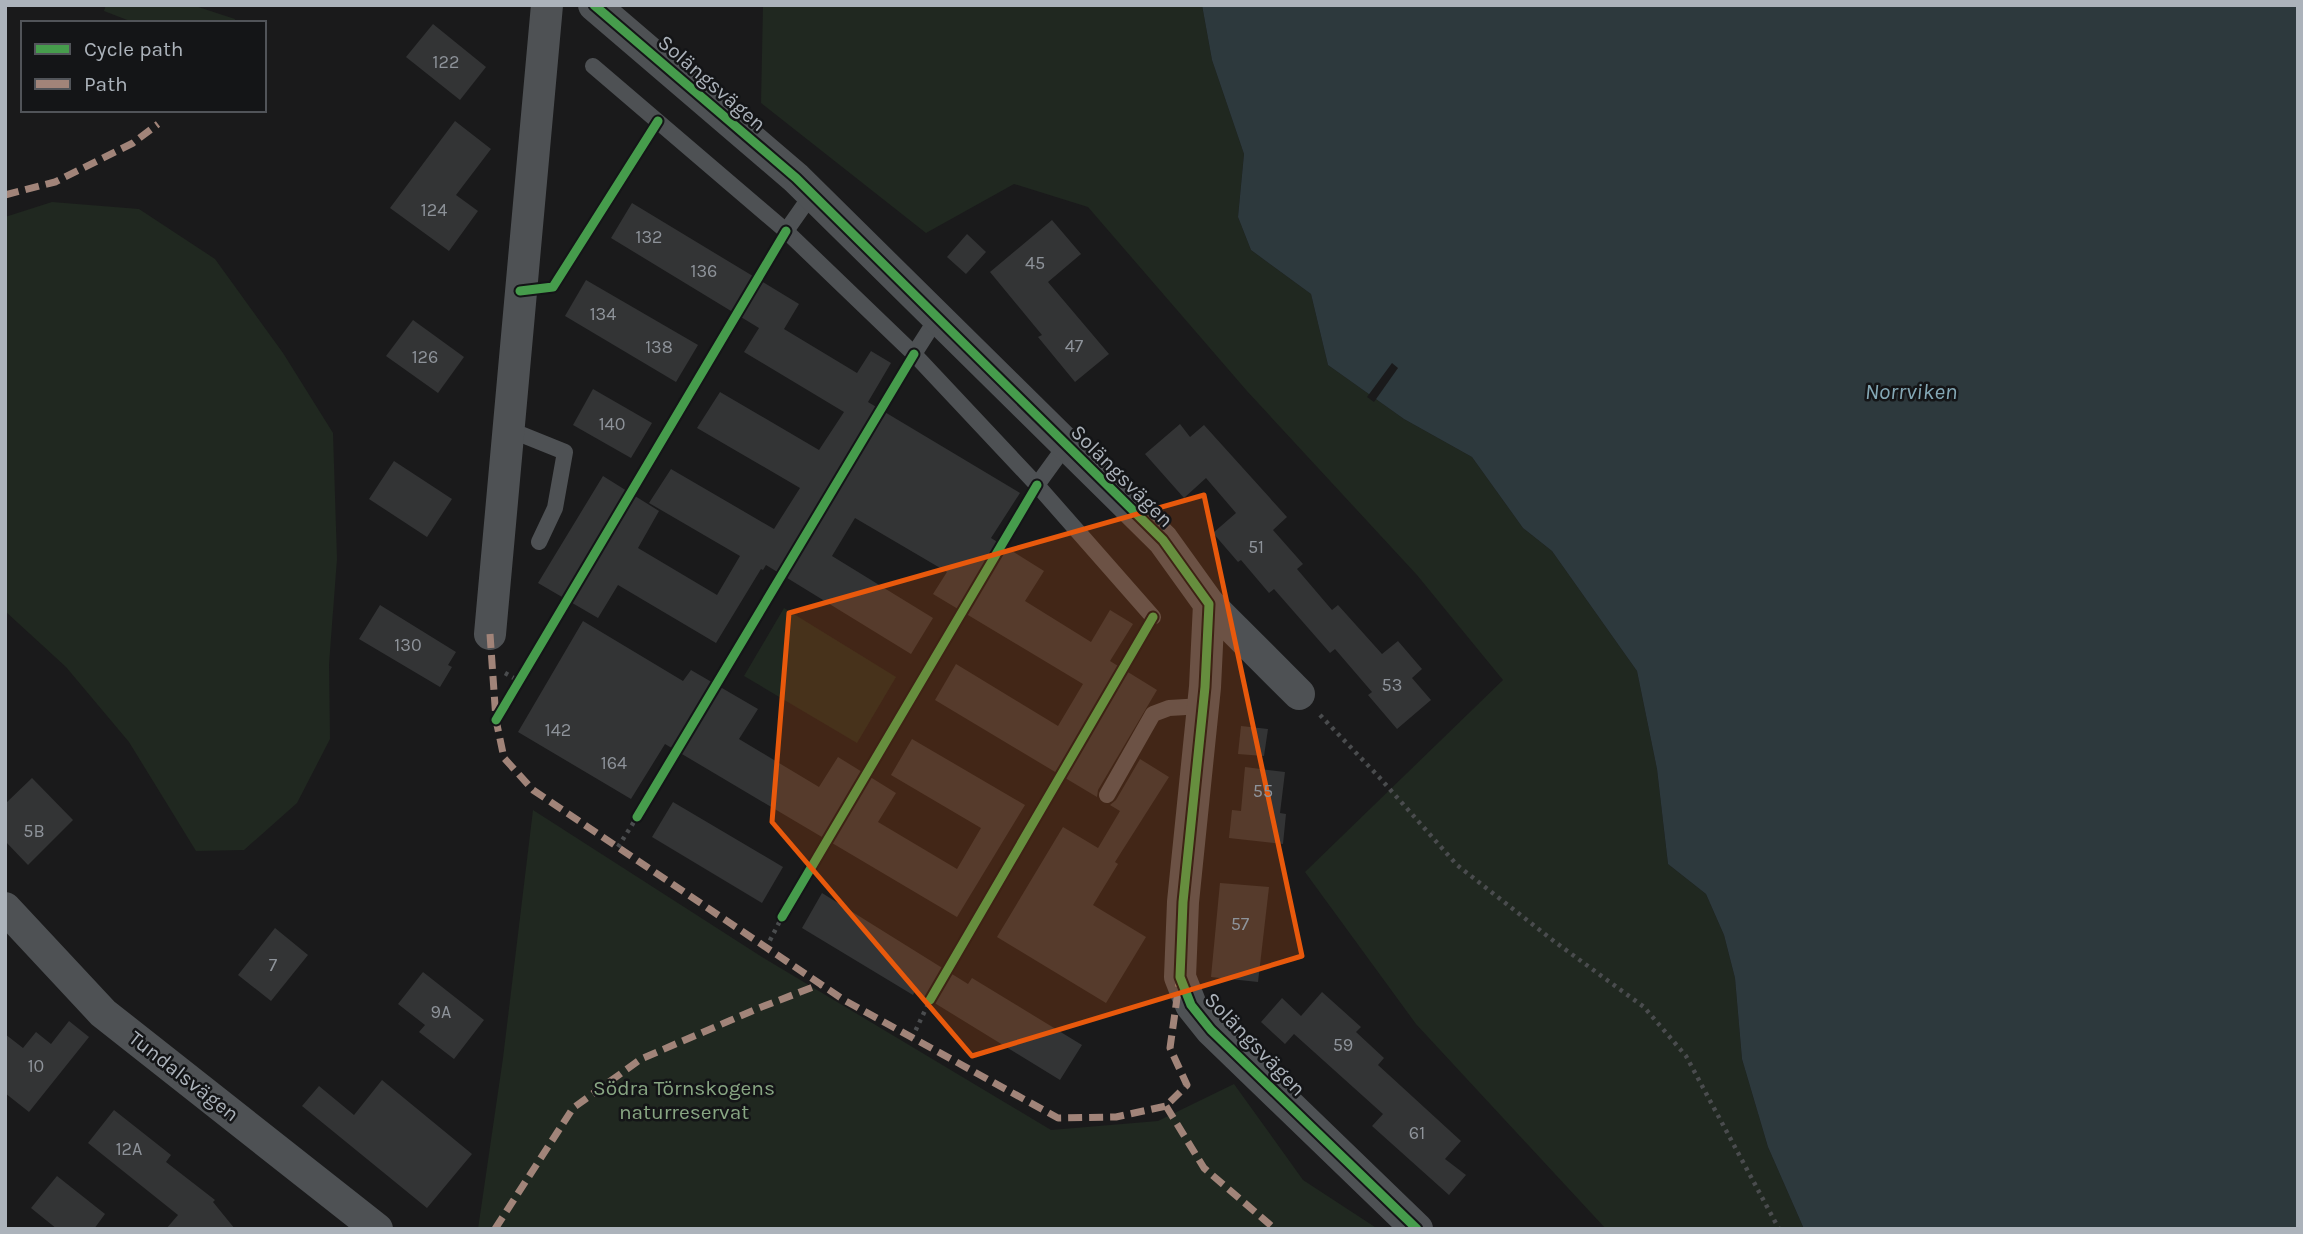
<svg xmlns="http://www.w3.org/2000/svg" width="2303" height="1234" viewBox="0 0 2303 1234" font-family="Karla,sans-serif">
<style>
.green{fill:#202820}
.water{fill:#2d393d}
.pier{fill:#1a1a1b}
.building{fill:#333435}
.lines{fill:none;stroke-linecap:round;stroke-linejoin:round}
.path{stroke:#4a4c4e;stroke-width:4.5;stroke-dasharray:3.5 5;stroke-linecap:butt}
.lane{stroke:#4e5154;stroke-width:16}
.street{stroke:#4e5154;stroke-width:32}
.quiet{stroke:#a18479;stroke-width:7;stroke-dasharray:14 7;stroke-linecap:butt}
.cycleway-casing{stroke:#141517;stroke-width:13}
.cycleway{stroke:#469c4c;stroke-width:9}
.marked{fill:#e8590c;fill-opacity:0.2;stroke:#e8590c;stroke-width:5;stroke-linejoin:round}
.labels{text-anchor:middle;stroke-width:5;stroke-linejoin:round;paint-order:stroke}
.number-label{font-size:18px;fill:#8e939a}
.street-label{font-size:21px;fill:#acb3bb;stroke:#141517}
.park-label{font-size:21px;fill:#88a683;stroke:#141517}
.water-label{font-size:23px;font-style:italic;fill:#84a8b5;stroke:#141517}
</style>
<rect width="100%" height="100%" fill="#1a1a1b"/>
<g class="green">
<polygon points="106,5 192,5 235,19 234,23 135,23 104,11"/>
<polygon points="763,5 1202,5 1212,60 1244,154 1238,217 1251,250 1311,294 1328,365 1404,419 1472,457 1523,528 1552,551 1637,671 1657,769 1668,864 1706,894 1724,935 1735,978 1742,1059 1768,1147 1804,1229 1606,1229 1416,1024 1305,872 1503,680 1417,575 1247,391 1088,207 1014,184 926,233 761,103"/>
<polygon points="52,202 139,209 215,259 283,353 333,433 337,559 329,664 330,739 297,803 244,850 196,851 129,742 66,667 5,611 5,217"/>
<polygon points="784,608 896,677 857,743 744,676"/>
<polygon points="533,810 762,957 1051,1130 1158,1121 1234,1084 1303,1180 1378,1229 478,1229 503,1058"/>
</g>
<polygon class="water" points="1202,5 2298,5 2298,1229 1804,1229 1768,1147 1742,1059 1735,978 1724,935 1706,894 1668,864 1657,769 1637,671 1552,551 1523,528 1472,457 1404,419 1328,365 1311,294 1251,250 1238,217 1244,154 1212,60"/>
<polygon class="pier" points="1392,363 1398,368 1374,402 1367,397"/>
<g class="building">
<polygon points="433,24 486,67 460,100 406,57"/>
<polygon points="455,121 491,149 456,195 478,211 449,251 390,208"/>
<polygon points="632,203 799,304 784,329 857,373 871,351 891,363 868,402 1020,493 991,538 1044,571 1025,601 1091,642 1110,610 1133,624 1110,661 1157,690 1098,790 1097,797 935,700 956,664 1058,726 1083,684 933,594 947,572 855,518 832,556 933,618 911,654 766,565 763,570 761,569 716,643 618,585 598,618 538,583 603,476 659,511 638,548 717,595 740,556 649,503 671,469 774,529 800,488 697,428 720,392 819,450 844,412 744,352 759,328 611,238"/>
<polygon points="1052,220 1081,254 1048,282 1109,354 1075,382 1038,337 1042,335 990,272"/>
<polygon points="967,234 986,252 966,274 947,257"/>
<polygon points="586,280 698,345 676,382 565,316"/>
<polygon points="413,320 464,357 438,393 386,356"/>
<polygon points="593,389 652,423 631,458 573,425"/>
<polygon points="1180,424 1190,437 1204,425 1287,517 1273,530 1303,564 1297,569 1332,610 1338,605 1382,654 1398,641 1422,669 1412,678 1431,700 1397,729 1368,695 1372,692 1335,649 1330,653 1274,589 1269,593 1241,560 1238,562 1213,533 1236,513 1206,478 1184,498 1145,454"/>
<polygon points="394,461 452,499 427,537 369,499"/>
<polygon points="380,605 456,652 448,665 452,667 440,687 359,639"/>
<polygon points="583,621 683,681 691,670 758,709 739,739 819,787 838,757 896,793 878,822 957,869 981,828 891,775 912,739 1025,805 957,917 665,744 631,799 518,732"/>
<polygon points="1241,726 1268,729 1264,756 1238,754"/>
<polygon points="1140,759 1169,777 1115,862 1118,864 1093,905 1146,937 1106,1003 997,937 1063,827 1098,848 1120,811 1110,805 1116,800"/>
<polygon points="1245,767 1285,772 1280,813 1286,814 1283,844 1229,838 1232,810 1241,811"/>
<polygon points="32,778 73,820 28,865 5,841 5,804"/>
<polygon points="673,802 783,867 762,903 652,837"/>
<polygon points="1220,883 1269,887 1258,982 1211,977"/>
<polygon points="822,893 968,984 972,978 1082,1045 1060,1080 915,991 913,995 802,928"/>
<polygon points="275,928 308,955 271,1001 238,975"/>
<polygon points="423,972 484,1020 454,1059 419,1032 425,1025 398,1004"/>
<polygon points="1322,992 1361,1027 1356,1032 1384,1058 1378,1065 1461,1141 1445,1159 1466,1175 1449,1195 1372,1126 1383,1114 1294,1034 1285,1044 1261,1022 1282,998 1301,1016"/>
<polygon points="69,1021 89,1037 29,1112 5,1093 5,1034 23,1048 36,1032 51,1044"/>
<polygon points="382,1080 472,1154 427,1208 302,1106 319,1086 354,1115"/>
<polygon points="114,1110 171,1155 166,1162 215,1200 213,1202 235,1229 166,1229 178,1215 88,1143"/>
<polygon points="57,1176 105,1214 94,1229 57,1229 31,1208"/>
</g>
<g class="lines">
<g class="path">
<polyline points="505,673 519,681"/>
<polyline points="1320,715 1379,777 1457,865 1555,942 1644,1007 1686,1056 1779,1229"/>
<polyline points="618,847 637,817"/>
<polyline points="766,948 782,917"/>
<polyline points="912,1038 930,1000"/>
</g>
<g class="lane">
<polyline points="593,66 786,231 914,354 1037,485 1153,617"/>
<polyline points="786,231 812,194"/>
<polyline points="914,354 937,318"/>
<polyline points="508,429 565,452 555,508 539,542"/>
<polyline points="1037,485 1066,445"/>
<polyline points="1107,795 1153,714 1169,708 1203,706"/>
</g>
<g class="street">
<polyline points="594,5 796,178 1163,540 1209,604 1205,687 1183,902 1180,977 1191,1005 1211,1030 1417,1229"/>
<polyline points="1209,604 1299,694"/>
<polyline points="490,634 547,5"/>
<polyline points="5,908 103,1013 377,1229"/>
</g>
<g class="quiet">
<polyline points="5,195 55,182 133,143 158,124"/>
<polyline points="490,634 496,720 504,758 533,790 844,1000 1058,1118 1116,1117 1166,1106 1187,1085 1170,1048 1179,984"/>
<polyline points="1166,1106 1204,1168 1275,1229"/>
<polyline points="495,1229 573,1108 641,1059 759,1008 821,984"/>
</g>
<g class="cycleway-casing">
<g id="cycleway">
<polyline points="594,5 796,178 1163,540 1209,604 1205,687 1183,902 1180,977 1191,1005 1211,1030 1417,1229"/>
<polyline points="520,291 553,287 658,121"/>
<polyline points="496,720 786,231"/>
<polyline points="637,817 914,354"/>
<polyline points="782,917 1037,485"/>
<polyline points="930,1000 1153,617"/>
</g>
</g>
<use href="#cycleway" class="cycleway"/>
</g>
<path class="marked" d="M1204,495L1302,956L972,1056L772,822L789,613Z"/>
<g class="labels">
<g class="number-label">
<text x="446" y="68">122</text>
<text x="434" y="216">124</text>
<text x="649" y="243">132</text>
<text x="1035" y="269">45</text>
<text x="704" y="277">136</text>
<text x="603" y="320">134</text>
<text x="1074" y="352">47</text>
<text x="659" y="353">138</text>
<text x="425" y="363">126</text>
<text x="612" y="430">140</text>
<text x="1256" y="553">51</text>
<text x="408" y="651">130</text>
<text x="1392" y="691">53</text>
<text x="558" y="736">142</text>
<text x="614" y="769">164</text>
<text x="1263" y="797">55</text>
<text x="34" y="837">5B</text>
<text x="1240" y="930">57</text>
<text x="273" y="971">7</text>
<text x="441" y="1018">9A</text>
<text x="1343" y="1051">59</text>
<text x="36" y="1072">10</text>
<text x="1417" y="1139">61</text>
<text x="129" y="1155">12A</text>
</g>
<g class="street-label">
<text transform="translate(712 83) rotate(41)" y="7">Solängsvägen</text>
<text transform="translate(1122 476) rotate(45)" y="7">Solängsvägen</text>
<text transform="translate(1255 1044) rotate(46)" y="7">Solängsvägen</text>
<text transform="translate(184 1076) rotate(38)" y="7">Tundalsvägen</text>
</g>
<g class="park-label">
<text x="684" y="1095">Södra Törnskogens<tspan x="684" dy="24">naturreservat</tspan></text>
</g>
<g class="water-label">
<text x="1911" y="399">Norrviken</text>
</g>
</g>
<rect width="2303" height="1234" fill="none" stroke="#acb3bb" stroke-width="14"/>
<rect x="21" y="21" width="245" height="91" fill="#141517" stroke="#515459" stroke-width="2"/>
<rect x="35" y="44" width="35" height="10" fill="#469c4c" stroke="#515459" stroke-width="2"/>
<text x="84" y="56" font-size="21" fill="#acb3bb">Cycle path</text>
<rect x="35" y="79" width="35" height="10" fill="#a18479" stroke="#515459" stroke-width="2"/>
<text x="84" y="91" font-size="21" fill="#acb3bb">Path</text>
</svg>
